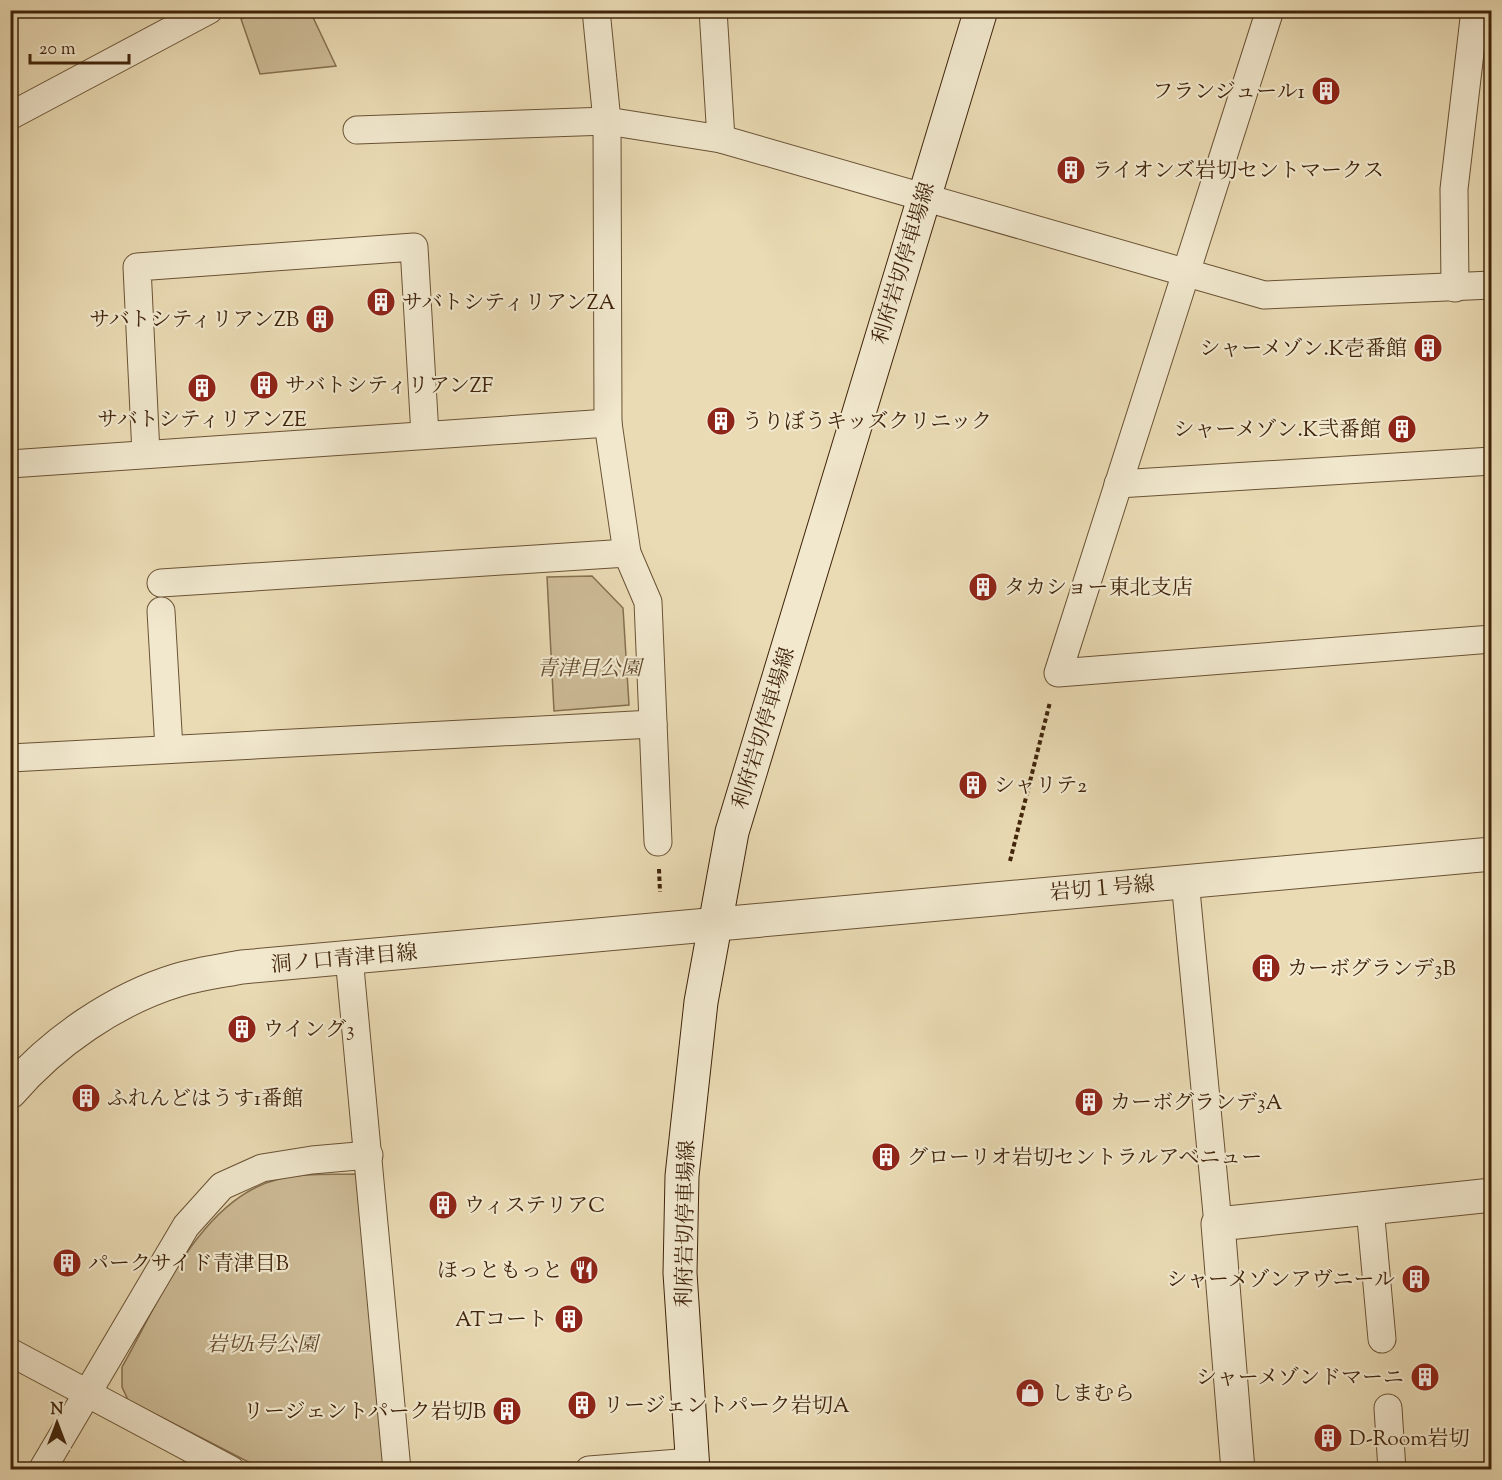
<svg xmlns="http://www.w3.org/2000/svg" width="1502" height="1480" viewBox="0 0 1502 1480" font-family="'Sorts Mill Goudy','Noto Serif JP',serif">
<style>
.green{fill:#cdbc97;stroke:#867050;stroke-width:1.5}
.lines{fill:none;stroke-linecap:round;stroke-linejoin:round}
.minor-casing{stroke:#6a5234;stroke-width:29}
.tertiary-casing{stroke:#6a5234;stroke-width:35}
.secondary-casing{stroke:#40240a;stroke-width:35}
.path{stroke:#40240a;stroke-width:4;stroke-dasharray:4.5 3;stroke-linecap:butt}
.minor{stroke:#f1e8ce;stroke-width:27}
.tertiary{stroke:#f1e8ce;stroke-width:33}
.secondary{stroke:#f1e8ce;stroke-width:33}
.labels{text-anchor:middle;stroke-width:4.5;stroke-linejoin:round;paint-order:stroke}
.poi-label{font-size:21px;fill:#40240a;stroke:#f1e8ce;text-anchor:start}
.street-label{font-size:21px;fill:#40240a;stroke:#f1e8ce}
.park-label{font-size:21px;font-style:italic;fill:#634a2d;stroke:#f1e8ce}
</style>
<rect width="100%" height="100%" fill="#eadbb4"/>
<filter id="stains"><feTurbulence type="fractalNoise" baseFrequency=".00333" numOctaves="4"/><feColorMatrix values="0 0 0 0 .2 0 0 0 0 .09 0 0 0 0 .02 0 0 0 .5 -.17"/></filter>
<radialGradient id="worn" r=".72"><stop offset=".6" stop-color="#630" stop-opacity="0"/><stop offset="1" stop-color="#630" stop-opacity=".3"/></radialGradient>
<g class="green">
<polygon points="257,11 310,11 336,66 260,74 241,19"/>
<polygon points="592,576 623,608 629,705 554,711 547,577"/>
<path d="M356,1174L385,1468H260L128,1400L122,1387V1367C159,1302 200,1198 279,1179C304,1173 331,1175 356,1174Z"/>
</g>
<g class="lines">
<g class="minor-casing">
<g id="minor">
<polyline points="596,10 607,121 608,423 627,553 648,602 658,842"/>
<polyline points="713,10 721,139"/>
<polyline points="1270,10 1058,673 1492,639"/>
<polyline points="10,116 209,10"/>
<polyline points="357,130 607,121 721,139 1264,295 1492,285"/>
<polyline points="1455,288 1454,189 1475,10"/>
<polyline points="146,454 137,267 414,247 425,435"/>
<polyline points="10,464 608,423"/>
<polyline points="1118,484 1492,461"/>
<polyline points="161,583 627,553"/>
<polyline points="161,611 169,749"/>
<polyline points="10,758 653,724"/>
<polyline points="1185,880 1218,1224"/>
<polyline points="349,957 397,1470"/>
<polyline points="1370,1208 1382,1339"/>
<polyline points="10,1352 231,1470"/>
<polyline points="1388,1408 1392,1470"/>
<polyline points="42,1470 186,1226 222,1186 262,1168 312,1160 369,1155"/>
<polyline points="589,1470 692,1462"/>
</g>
</g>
<g class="tertiary-casing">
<g id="tertiary">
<path d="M10,1092C53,1042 115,999 178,980C199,974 221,971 242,967L1492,854"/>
<polyline points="1238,1470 1218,1224 1492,1195"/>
</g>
</g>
<g class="secondary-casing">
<polyline id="secondary" points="693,1470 680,1273 682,1176 701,1002 732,832 981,10"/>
</g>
<g class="path">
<polyline points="1010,861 1050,702"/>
<polyline points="659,869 660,892"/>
</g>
<use href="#minor" class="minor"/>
<use href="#tertiary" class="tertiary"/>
<use href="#secondary" class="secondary"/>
</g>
<defs>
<g id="building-disc" transform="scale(1.5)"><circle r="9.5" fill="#8f2418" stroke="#f1e8ce"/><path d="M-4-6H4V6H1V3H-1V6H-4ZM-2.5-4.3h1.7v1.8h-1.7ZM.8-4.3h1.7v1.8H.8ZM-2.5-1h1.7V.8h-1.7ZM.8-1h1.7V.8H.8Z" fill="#fff"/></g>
<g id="restaurant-disc" transform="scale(1.5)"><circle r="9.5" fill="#8f2418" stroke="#f1e8ce"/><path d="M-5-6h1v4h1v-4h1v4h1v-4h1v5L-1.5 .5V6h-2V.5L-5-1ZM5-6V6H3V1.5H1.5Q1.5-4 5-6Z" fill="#fff"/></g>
<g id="shop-disc" transform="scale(1.5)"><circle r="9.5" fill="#8f2418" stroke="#f1e8ce"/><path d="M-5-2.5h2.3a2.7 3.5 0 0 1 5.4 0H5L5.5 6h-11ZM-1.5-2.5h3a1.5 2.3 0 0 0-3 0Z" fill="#fff"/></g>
</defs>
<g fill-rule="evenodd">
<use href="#building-disc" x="1326" y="91"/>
<use href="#building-disc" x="1071" y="170"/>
<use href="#building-disc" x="381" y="302"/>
<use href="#building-disc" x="320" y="319"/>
<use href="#building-disc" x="1428" y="348"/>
<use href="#building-disc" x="264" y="385"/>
<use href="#building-disc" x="202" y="388"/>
<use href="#building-disc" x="721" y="421"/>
<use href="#building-disc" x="1402" y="429"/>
<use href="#building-disc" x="983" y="587"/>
<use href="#building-disc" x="973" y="785"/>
<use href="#building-disc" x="1266" y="968"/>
<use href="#building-disc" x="242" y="1029"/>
<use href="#building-disc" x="86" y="1098"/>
<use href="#building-disc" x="1089" y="1102"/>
<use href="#building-disc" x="886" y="1157"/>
<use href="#building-disc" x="443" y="1205"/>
<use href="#building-disc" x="67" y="1263"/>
<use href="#restaurant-disc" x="584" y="1270"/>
<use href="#building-disc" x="1416" y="1279"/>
<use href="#building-disc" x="569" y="1319"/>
<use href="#building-disc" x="1425" y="1377"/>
<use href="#shop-disc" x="1030" y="1393"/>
<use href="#building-disc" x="582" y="1405"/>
<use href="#building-disc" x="507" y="1411"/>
<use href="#building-disc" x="1328" y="1438"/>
</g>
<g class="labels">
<g class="poi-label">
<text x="1305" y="98" text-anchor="end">フランジュール1</text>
<text x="1092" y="177">ライオンズ岩切セントマークス</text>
<text x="402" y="309">サバトシティリアンZA</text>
<text x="299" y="326" text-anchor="end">サバトシティリアンZB</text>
<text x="1407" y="355" text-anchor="end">シャーメゾン.K壱番館</text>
<text x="285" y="392">サバトシティリアンZF</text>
<text x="202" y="426" text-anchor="middle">サバトシティリアンZE</text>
<text x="742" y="428">うりぼうキッズクリニック</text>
<text x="1381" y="436" text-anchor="end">シャーメゾン.K弐番館</text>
<text x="1004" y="594">タカショー東北支店</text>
<text x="994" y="792">シャリテ2</text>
<text x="1287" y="975">カーボグランデ3B</text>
<text x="263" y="1036">ウイング3</text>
<text x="107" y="1105">ふれんどはうす1番館</text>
<text x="1110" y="1109">カーボグランデ3A</text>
<text x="907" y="1164">グローリオ岩切セントラルアベニュー</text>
<text x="464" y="1212">ウィステリアC</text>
<text x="88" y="1270">パークサイド青津目B</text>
<text x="563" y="1277" text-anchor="end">ほっともっと</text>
<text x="1395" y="1286" text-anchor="end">シャーメゾンアヴニール</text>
<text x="548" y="1326" text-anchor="end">ATコート</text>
<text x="1404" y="1384" text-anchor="end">シャーメゾンドマーニ</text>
<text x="1051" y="1400">しまむら</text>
<text x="603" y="1412">リージェントパーク岩切A</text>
<text x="486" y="1418" text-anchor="end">リージェントパーク岩切B</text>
<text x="1349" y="1445">D-Room岩切</text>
</g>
<g class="street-label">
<text transform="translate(903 263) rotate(-73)" y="7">利府岩切停車場線</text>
<text transform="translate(763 728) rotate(-73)" y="7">利府岩切停車場線</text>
<text transform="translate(1102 888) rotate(-5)" y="7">岩切１号線</text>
<text transform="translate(344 958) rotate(-5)" y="7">洞ノ口青津目線</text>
<text transform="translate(685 1224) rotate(-89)" y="7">利府岩切停車場線</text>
</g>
<g class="park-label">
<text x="589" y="675">青津目公園</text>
<text x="262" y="1351">岩切1号公園</text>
</g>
</g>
<rect width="1502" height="1480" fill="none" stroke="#eadbb4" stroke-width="36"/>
<rect x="12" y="12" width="1478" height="1456" fill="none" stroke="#40240a" stroke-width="3"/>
<rect x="18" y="18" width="1466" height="1444" fill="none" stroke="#40240a" stroke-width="1.5"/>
<g transform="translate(57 1423)" stroke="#f1e8ce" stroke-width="4.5" paint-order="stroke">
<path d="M0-4.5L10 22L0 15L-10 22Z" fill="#40240a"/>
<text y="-9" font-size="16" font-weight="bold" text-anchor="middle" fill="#40240a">N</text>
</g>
<path d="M30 54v9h99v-9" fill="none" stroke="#40240a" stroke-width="3"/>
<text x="39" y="54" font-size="18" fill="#40240a" stroke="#f1e8ce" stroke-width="4.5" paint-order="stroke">20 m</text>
<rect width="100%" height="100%" filter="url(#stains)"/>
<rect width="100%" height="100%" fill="url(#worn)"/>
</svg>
